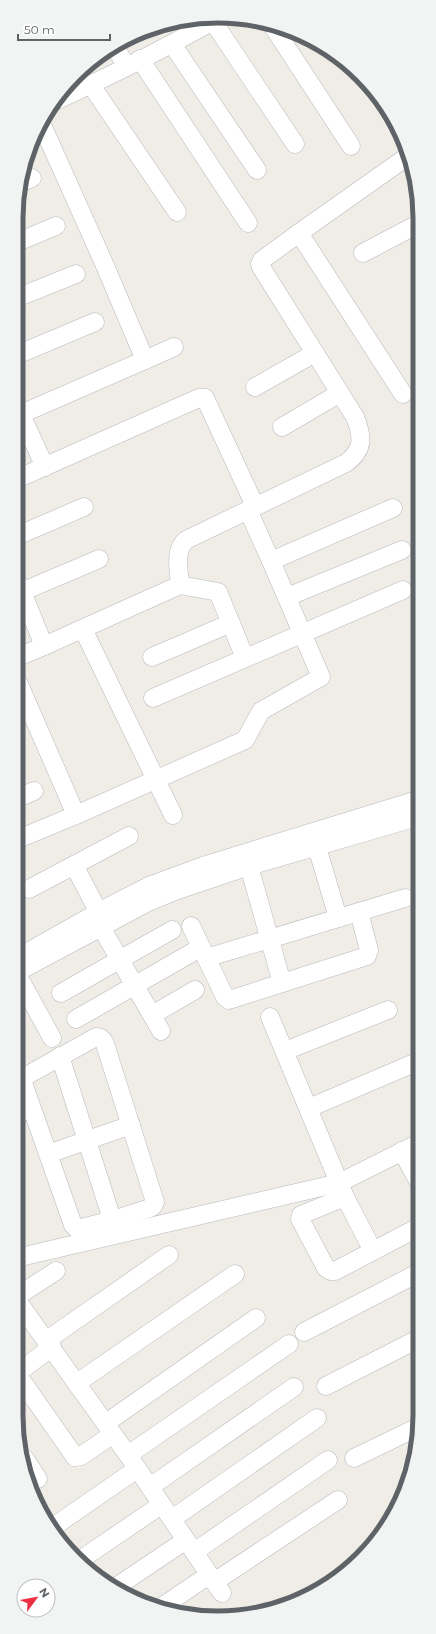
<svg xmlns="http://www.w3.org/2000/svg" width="436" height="1634" viewBox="0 0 436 1634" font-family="Montserrat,sans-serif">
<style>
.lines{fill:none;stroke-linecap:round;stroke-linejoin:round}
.minor-casing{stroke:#b6b9bd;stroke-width:19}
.minor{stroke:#fff;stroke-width:18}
.rim{fill:none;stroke:#5d6366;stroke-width:5}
</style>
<rect width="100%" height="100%" fill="#f0ece6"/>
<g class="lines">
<g class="minor-casing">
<g id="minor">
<polyline points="212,20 295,144"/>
<polyline points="272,25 351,146"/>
<polyline points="172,44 257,170"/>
<polyline points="115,46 126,67"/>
<polyline points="140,59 248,223"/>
<polyline points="91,85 177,212"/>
<path d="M55,101C109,77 163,49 215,20"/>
<polyline points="20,183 32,178"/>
<polyline points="299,233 403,394"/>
<polyline points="20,241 56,226"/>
<polyline points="363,253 418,224"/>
<polyline points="19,297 76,274"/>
<polyline points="19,354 95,322"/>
<polyline points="145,360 174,347"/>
<polyline points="255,387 315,353"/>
<polyline points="19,410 45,467"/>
<polyline points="21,414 145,360 103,261 42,125"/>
<polyline points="282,427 340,393"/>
<polyline points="19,478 199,398 205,398 255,506"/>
<polyline points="19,535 84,507"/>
<polyline points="271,561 393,508"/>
<path d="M19,584L44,646L180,585C179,570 174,550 186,540L346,463C364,450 363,437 355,417L261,267L260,264L262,260L299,233L408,156"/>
<polyline points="180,585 218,592 245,658"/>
<polyline points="19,593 99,559"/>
<polyline points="287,597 402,550"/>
<polyline points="83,629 173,815"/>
<polyline points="18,657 44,646"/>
<polyline points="152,657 231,623"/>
<polyline points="18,682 76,815 245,740 261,711 321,677 271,561 248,510"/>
<polyline points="153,698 403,590"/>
<polyline points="18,798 34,791"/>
<polyline points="18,839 76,815"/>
<polyline points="317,847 338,918"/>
<polyline points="74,865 99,913"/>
<polyline points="249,866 282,983"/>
<polyline points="29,889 129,836"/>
<polyline points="191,926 225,997 229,1000 367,956 369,950 359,912"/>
<polyline points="101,927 161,1031"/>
<polyline points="17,958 104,909 149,886 206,865 417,800"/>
<polyline points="206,958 405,898"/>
<polyline points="17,972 146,903 175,891 249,866 417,817"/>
<polyline points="17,974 52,1038"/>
<polyline points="61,993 172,930"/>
<polyline points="152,1015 195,990"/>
<polyline points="270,1017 345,1197 301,1215 300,1219 326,1268 331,1271 335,1271 417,1228"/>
<polyline points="76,1019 193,952"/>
<path d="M96,1037C101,1037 103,1039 105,1044L155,1202L153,1206L150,1208L113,1220L77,1229L73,1225L22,1080L24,1077Z"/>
<polyline points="285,1051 388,1010"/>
<polyline points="60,1056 116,1232"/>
<polyline points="309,1108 412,1064"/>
<polyline points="17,1117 19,1115"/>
<polyline points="402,1151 417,1179"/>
<polyline points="48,1154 131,1125"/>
<polyline points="345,1197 373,1251"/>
<polyline points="16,1258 339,1183 417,1144"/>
<polyline points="16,1297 56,1271"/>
<polyline points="16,1299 128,1455 222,1593"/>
<polyline points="304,1332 416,1274"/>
<polyline points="47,1340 169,1255"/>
<polyline points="16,1374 52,1347"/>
<polyline points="17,1374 75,1457 81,1456 113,1434"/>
<polyline points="77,1383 235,1274"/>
<polyline points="326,1386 416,1340"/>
<polyline points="106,1423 256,1318"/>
<polyline points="128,1455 289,1344"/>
<polyline points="354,1458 416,1428"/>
<polyline points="25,1459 38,1479"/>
<polyline points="150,1487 294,1387"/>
<polyline points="172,1519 317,1418"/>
<polyline points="56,1525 137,1469"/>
<polyline points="194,1552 328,1460"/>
<polyline points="80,1560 161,1505"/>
<polyline points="214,1582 338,1500"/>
<polyline points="116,1587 186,1540"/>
<polyline points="163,1606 209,1575"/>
</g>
</g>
<use href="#minor" class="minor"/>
</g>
<path d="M0 0H436V1634H0ZM218 23H218A195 195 0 0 1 413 218V1416A195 195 0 0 1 218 1611H218A195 195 0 0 1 23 1416V218A195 195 0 0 1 218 23Z" fill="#f2f3f3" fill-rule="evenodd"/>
<path class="rim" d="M218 23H218A195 195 0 0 1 413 218V1416A195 195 0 0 1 218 1611H218A195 195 0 0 1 23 1416V218A195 195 0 0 1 218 23Z"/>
<g transform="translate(36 1598) rotate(58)"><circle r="19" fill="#ffffff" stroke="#bec1c2"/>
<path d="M0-3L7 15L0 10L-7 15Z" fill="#ed2f43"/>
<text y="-6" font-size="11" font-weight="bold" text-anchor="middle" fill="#5d6366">N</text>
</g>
<path d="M18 34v6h92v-6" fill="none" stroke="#5d6366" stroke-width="2"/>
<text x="24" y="34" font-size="12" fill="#5d6366" stroke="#ffffff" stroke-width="3" paint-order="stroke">50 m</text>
</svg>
